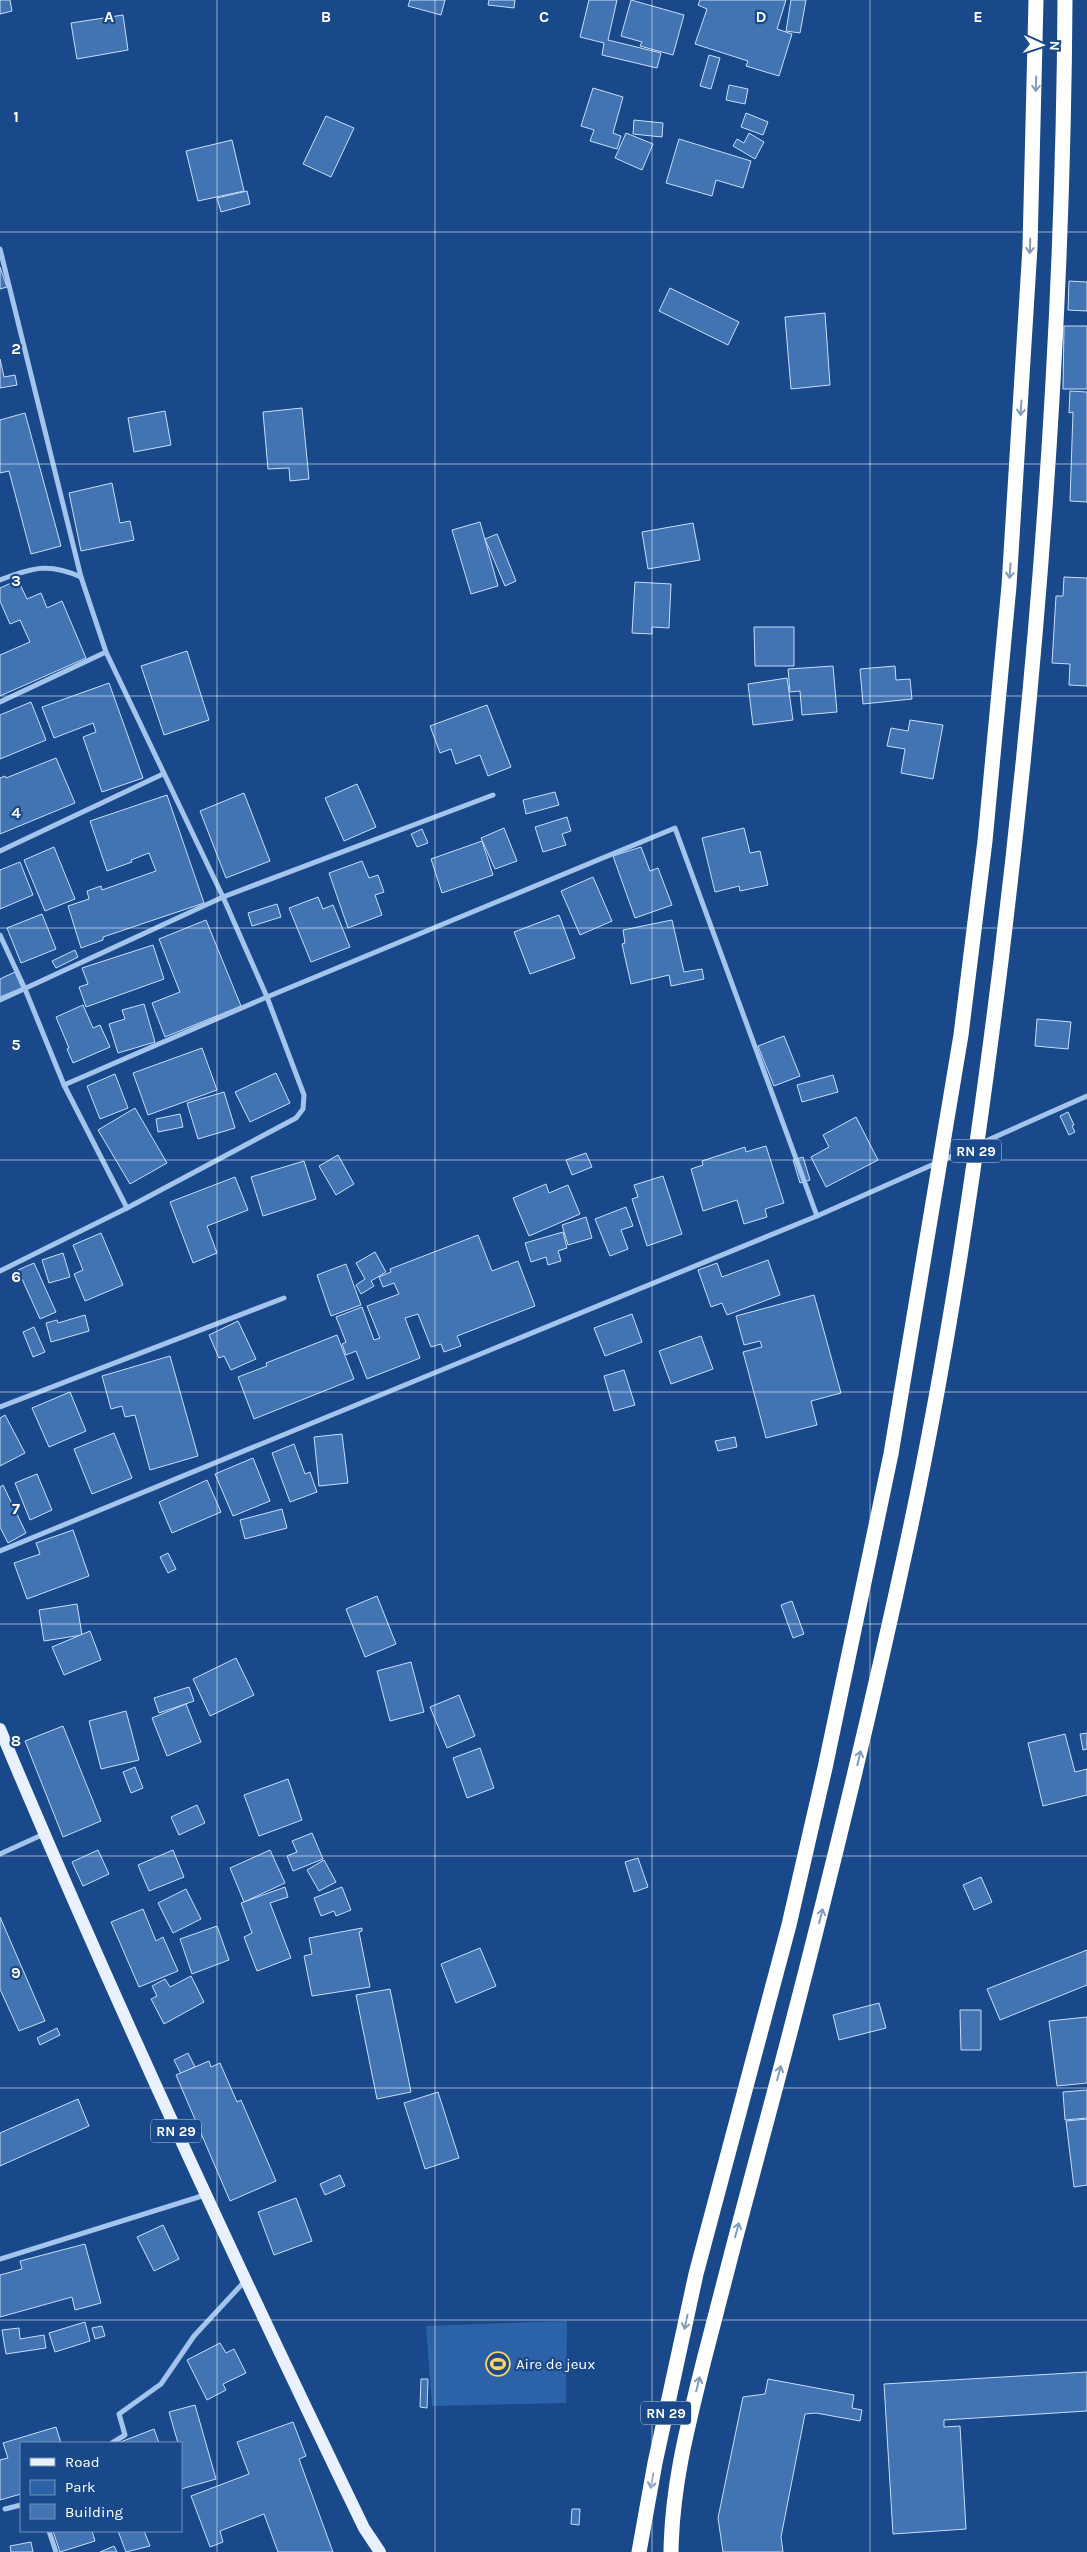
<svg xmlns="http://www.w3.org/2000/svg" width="1087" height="2552" viewBox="0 0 1087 2552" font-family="Karla,sans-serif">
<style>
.green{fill:#2c63a8}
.building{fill:#4273b2;stroke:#c8defa}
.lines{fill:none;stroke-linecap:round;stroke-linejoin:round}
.street{stroke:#a3c4ed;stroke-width:5}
.primary{stroke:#e9f1ff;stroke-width:12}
.highway{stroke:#fff;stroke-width:15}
.oneway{stroke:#809bbf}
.grid{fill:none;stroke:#fff;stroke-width:1;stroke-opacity:0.55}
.labels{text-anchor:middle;stroke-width:4.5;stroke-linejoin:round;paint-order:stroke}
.shield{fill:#19498a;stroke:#bac8dc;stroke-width:1}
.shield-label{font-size:14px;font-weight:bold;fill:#fff}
.poi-label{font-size:15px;fill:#fff;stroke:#19498a;text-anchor:start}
.grid-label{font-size:16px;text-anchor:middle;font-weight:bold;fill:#fff;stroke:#19498a;stroke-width:4.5;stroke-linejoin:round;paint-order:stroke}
</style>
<rect width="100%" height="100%" fill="#19498a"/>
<polygon class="green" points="567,2321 566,2403 432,2406 426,2326"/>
<g class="building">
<polygon points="0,0 10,0 12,11 0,14"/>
<polygon points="410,0 445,0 441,15 408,6"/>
<polygon points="489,0 515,0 514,8 488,5"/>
<polygon points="589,0 617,0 608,40 661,53 657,68 602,55 604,43 580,37"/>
<polygon points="631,0 684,15 673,55 640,46 642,42 621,36"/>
<polygon points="700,0 786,0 777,29 792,34 779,76 746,66 748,61 695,44 707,9 698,5"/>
<polygon points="791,0 806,0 800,33 786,31"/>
<polygon points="123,15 128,50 77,59 71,23"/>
<polygon points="709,55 720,58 711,89 700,86"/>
<polygon points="729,85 748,89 745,104 726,100"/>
<polygon points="593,88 623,97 613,133 621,136 617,149 590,141 594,130 581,126"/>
<polygon points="746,113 768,122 763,135 741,127"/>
<polygon points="326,116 354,128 331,177 303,164"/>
<polygon points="634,120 663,123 662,137 633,134"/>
<polygon points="626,133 653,144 642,170 615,158"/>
<polygon points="749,133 764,142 755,159 733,146 737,139 744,143"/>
<polygon points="679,139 751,161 743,188 716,180 712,196 666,183"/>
<polygon points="232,140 244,191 198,201 186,151"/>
<polygon points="247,191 250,204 221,212 217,198"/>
<polygon points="0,267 7,287 0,289"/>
<polygon points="1069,281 1087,282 1087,311 1068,310"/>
<polygon points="670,288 739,322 728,345 659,311"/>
<polygon points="825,313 830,385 791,389 785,317"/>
<polygon points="1064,326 1087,326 1087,389 1063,389"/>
<polygon points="0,359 4,377 15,375 17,385 0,388"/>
<polygon points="1070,391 1087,392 1087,502 1070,501 1073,412 1069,413"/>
<polygon points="302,408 309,479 290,481 289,468 268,469 263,412"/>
<polygon points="165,411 171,445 134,452 128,418"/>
<polygon points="25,413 61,546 31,554 9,471 0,473 0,420"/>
<polygon points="112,483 120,523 130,521 134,540 81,551 69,493"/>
<polygon points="480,522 498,586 471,594 452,530"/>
<polygon points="693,523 700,560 648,569 642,532"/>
<polygon points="497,534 516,581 505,586 485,539"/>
<polygon points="1064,577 1087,578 1087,686 1069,685 1070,664 1052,663 1056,596 1063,596"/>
<polygon points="18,580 27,599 41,593 47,608 62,601 86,658 0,696 0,655 30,642 20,620 10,624 0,601 0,588"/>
<polygon points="635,582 671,584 669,628 652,627 652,634 632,633"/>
<polygon points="754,627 794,627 794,666 755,666"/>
<polygon points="187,651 209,720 164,735 141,666"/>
<polygon points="833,666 837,712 802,715 800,691 790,692 788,669"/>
<polygon points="895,666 896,680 910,679 912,699 863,704 860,669"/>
<polygon points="787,678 793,720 753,725 748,684"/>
<polygon points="109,683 143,778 102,792 83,737 96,732 93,723 54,738 42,707"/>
<polygon points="31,702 46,740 0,759 0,715"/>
<polygon points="487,705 511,767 488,776 480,755 456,764 451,749 440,753 430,726"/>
<polygon points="910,720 943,725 933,779 901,773 905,749 887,746 891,728 908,731"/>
<polygon points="56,758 75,803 0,834 0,778 5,776 6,778"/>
<polygon points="357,784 376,827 344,841 325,798"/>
<polygon points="555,792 559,805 526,814 523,800"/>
<polygon points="244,793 270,861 226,878 200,811"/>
<polygon points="167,795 204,903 103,937 103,940 81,948 68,906 89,899 87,891 101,886 102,890 156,871 149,853 131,860 132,862 107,871 90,821"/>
<polygon points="567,817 571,831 562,834 566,845 543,852 535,827"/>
<polygon points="504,828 517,861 495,869 481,838"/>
<polygon points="744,828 750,853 760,851 768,885 740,891 739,886 715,892 702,838"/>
<polygon points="422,829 428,843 417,847 411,834"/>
<polygon points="482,841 493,875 442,893 431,859"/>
<polygon points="54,847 75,899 45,911 24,860"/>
<polygon points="641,847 650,871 658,868 672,905 635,918 613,856"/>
<polygon points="362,861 369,878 378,875 384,892 375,895 382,915 348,928 329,873"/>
<polygon points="20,862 33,895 0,909 0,870"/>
<polygon points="593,877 612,921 580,935 561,891"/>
<polygon points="318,897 323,909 333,905 350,947 311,962 289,908"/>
<polygon points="277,904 281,917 252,926 248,913"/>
<polygon points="42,914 56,949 21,963 7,928"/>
<polygon points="559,915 575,958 530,974 514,932"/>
<polygon points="206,920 241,1006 165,1037 152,1003 180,992 159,939"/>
<polygon points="672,920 684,972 702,969 704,979 671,986 669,975 631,984 622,944 625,943 623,930"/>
<polygon points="153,945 164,979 86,1007 79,987 88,984 82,968"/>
<polygon points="75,950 78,957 56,968 52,961"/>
<polygon points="15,972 22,988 0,997 0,979"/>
<polygon points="144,1004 155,1042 118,1053 109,1024 125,1019 122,1010"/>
<polygon points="83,1005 93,1028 100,1025 110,1047 73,1063 67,1049 69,1048 56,1017"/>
<polygon points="1037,1019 1071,1022 1068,1049 1035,1046"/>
<polygon points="784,1036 800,1076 774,1086 758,1046"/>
<polygon points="202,1048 217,1090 148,1115 133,1073"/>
<polygon points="276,1073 290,1103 250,1122 235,1092"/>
<polygon points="115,1074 128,1108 100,1119 87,1086"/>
<polygon points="833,1075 838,1092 802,1102 797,1085"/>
<polygon points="224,1092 235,1128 198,1139 187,1103"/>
<polygon points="135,1108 167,1163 130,1184 98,1130"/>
<polygon points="1068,1112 1074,1125 1072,1126 1075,1132 1069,1135 1060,1116"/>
<polygon points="180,1114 183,1127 158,1132 156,1119"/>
<polygon points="856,1117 878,1160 826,1187 811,1157 829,1147 823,1135"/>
<polygon points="766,1146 784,1203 765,1209 767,1217 744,1224 737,1200 703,1211 691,1169 703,1165 702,1161 745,1147 746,1152"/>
<polygon points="586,1153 592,1167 572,1175 566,1160"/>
<polygon points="338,1155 354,1184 336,1195 319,1166"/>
<polygon points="803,1157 810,1180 800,1183 793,1160"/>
<polygon points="304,1161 316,1199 263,1216 251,1177"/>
<polygon points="663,1176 682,1234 647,1246 632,1199 638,1197 634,1185"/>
<polygon points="235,1177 248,1210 207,1226 217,1253 193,1263 170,1202"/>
<polygon points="546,1184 549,1193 568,1185 580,1214 529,1236 513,1198"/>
<polygon points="626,1207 633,1226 621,1230 628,1249 610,1256 595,1219"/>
<polygon points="586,1217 592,1238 568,1245 562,1225"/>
<polygon points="563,1232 567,1248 558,1251 561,1261 548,1265 546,1257 531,1262 525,1243"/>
<polygon points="101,1233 123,1285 85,1301 74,1274 83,1270 73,1245"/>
<polygon points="478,1235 492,1271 518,1261 535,1306 457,1336 461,1346 444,1352 441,1344 431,1347 418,1314 405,1318 420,1358 367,1379 356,1351 346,1355 342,1344 346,1342 336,1317 362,1307 374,1340 380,1338 367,1306 399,1294 394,1283 383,1287 379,1277 391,1272 390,1269"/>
<polygon points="375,1252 386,1272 371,1281 374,1286 361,1294 356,1285 365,1279 356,1263"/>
<polygon points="63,1253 70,1277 49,1283 42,1260"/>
<polygon points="768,1260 780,1295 727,1315 722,1303 711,1307 698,1270 717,1263 722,1277"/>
<polygon points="34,1263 56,1312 40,1319 18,1270"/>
<polygon points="346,1264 361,1305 331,1316 317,1275"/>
<polygon points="814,1295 841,1393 811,1401 817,1425 766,1438 743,1352 762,1347 760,1341 744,1345 736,1316"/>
<polygon points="632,1314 642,1342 605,1356 594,1328"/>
<polygon points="85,1315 89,1331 51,1342 46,1323 57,1320 58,1323"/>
<polygon points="238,1321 256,1359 231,1370 224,1356 219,1358 209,1335"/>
<polygon points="34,1327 45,1352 33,1357 23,1332"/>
<polygon points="337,1335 354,1379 254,1419 238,1377 267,1366 266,1363"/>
<polygon points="701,1336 713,1369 671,1384 659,1351"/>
<polygon points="170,1356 198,1456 150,1470 135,1415 125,1417 122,1406 111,1409 102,1376"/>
<polygon points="624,1370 635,1405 614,1411 604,1376"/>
<polygon points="70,1392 86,1431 49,1447 32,1408"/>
<polygon points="5,1415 25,1453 0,1466 0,1418"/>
<polygon points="114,1433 132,1478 92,1494 74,1449"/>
<polygon points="342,1434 348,1483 319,1486 314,1437"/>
<polygon points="735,1437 737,1447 718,1451 715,1441"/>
<polygon points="294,1444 305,1474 310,1472 317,1492 290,1502 272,1453"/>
<polygon points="253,1458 270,1501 233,1516 215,1474"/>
<polygon points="37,1474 52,1510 30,1520 15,1483"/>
<polygon points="207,1480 221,1512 172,1533 159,1502"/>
<polygon points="3,1485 26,1533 8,1543 0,1527 0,1487"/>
<polygon points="282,1509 287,1528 245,1539 240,1520"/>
<polygon points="73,1530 89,1576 27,1599 14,1563 40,1554 36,1543"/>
<polygon points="168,1553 176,1569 168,1573 160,1557"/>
<polygon points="377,1596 396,1644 365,1657 346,1609"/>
<polygon points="792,1601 804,1634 793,1638 781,1605"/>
<polygon points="77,1604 82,1635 44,1641 39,1610"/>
<polygon points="90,1631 101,1660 64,1675 52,1647"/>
<polygon points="236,1658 254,1695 210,1716 193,1679"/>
<polygon points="411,1662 424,1712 390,1721 377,1671"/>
<polygon points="189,1687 194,1701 159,1713 154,1698"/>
<polygon points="459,1695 475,1736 447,1748 430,1707"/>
<polygon points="186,1704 201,1742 167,1756 152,1718"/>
<polygon points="126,1711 139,1760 101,1769 89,1721"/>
<polygon points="63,1726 101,1821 63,1837 25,1741"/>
<polygon points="1087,1733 1087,1749 1083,1750 1080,1734"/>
<polygon points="1065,1734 1075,1772 1087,1769 1087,1795 1043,1806 1028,1743"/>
<polygon points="480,1748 494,1788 467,1798 453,1758"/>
<polygon points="135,1767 143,1788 131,1793 123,1772"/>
<polygon points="288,1779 302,1820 259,1836 244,1795"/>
<polygon points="197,1805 205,1823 179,1835 171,1817"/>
<polygon points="312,1833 323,1859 293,1871 287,1856 297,1852 292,1841"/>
<polygon points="98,1850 109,1874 83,1886 72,1862"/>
<polygon points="173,1850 184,1877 149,1891 138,1865"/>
<polygon points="270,1850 285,1883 244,1902 230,1868"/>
<polygon points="638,1858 648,1887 634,1892 625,1862"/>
<polygon points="324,1860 336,1882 319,1891 307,1870"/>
<polygon points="981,1877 992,1902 974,1910 963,1885"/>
<polygon points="285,1887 288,1897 270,1903 291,1958 257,1971 244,1937 252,1933 241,1903"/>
<polygon points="342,1887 351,1910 336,1916 334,1911 321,1916 314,1898"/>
<polygon points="186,1889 201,1919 173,1933 158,1903"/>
<polygon points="143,1909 156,1941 163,1937 178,1971 139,1987 111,1922"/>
<polygon points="0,1917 45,2021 19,2031 0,1989"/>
<polygon points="217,1926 229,1960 192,1974 180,1939"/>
<polygon points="362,1928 362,1931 359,1932 370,1987 312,1996 304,1956 312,1954 309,1938"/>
<polygon points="480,1948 496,1986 456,2003 441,1964"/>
<polygon points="1087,1950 1087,1985 1000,2020 987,1989"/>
<polygon points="191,1976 204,2002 164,2024 151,1999 157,1996 152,1986 165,1979 170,1987"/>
<polygon points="390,1989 411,2092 377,2099 356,1995"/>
<polygon points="879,2003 886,2028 839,2040 833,2015"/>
<polygon points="960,2010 981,2010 981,2050 961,2050"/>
<polygon points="1087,2017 1087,2083 1057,2086 1049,2021"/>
<polygon points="57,2028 60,2035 40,2045 37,2038"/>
<polygon points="188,2053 195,2067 181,2074 174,2060"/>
<polygon points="209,2061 211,2067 220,2063 237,2102 241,2100 276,2181 230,2201 176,2075"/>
<polygon points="1087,2090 1087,2118 1065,2120 1063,2092"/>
<polygon points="438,2092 459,2158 425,2169 404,2103"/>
<polygon points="78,2099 89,2126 0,2166 0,2133"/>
<polygon points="1087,2119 1087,2185 1074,2187 1066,2121"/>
<polygon points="340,2175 345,2186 325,2195 320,2184"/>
<polygon points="296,2198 312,2241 274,2255 258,2212"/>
<polygon points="163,2225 179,2259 154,2271 137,2237"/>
<polygon points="85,2244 101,2303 75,2310 72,2297 0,2317 0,2275 22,2269 20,2261"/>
<polygon points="85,2322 90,2341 55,2352 49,2333"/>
<polygon points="102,2326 105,2336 95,2339 92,2328"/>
<polygon points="19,2328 20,2339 44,2335 46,2348 6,2354 2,2330"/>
<polygon points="220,2343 226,2353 234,2349 246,2373 223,2384 226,2390 207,2400 187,2360"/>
<polygon points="1087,2372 1087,2411 944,2420 944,2427 960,2426 966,2529 893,2534 884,2384"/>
<polygon points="421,2379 428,2379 427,2408 420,2407"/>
<polygon points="768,2379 854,2395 852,2408 862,2410 860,2421 816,2413 805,2414 781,2537 783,2552 723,2552 718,2518 743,2397 765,2394"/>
<polygon points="195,2405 216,2479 181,2489 181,2443 178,2443 169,2412"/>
<polygon points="293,2422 306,2456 299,2459 333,2552 278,2552 264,2514 220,2531 223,2542 210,2547 191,2496 249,2474 237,2442"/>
<polygon points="56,2427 61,2443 21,2443 21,2494 0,2500 0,2460 8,2458 3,2443"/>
<polygon points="154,2429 159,2443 118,2443"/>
<polygon points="572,2509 580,2509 579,2525 571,2524"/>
<polygon points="53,2531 92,2531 95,2541 60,2552"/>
<polygon points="118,2531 144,2531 150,2546 126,2552"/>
<polygon points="31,2542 33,2552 11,2552 10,2546"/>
<polygon points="114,2546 117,2552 100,2552"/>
</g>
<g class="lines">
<g class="street">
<polyline points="0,249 81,577"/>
<path d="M0,580C32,568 48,562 81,577L106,652L0,702"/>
<polyline points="0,851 163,774"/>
<polyline points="0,935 25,989 64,1085 127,1208"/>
<polyline points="0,1000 223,897 106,652"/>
<polyline points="64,1085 267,997 675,828 817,1216"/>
<polyline points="0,1271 127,1208 296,1118 303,1109 304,1095 267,997 223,897 493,795"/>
<polyline points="0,1407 284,1298"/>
<polyline points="0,1551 817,1216 1087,1096"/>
<polyline points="0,1854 44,1834"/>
<polyline points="0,2259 205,2195"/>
<polyline points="112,2443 125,2435 119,2414 161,2384 194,2336 244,2282"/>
<polyline points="5,2509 21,2505"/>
<polyline points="49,2531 56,2552"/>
</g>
<path class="primary" d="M0,1729C113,1999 236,2264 364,2528L380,2552"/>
<g class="highway">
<polyline points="639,2552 655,2463 696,2274 789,1925 825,1768 891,1454 961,1035 985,841 1009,586 1030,247 1036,0"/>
<path d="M671,2552C672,2484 688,2425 704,2360C722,2289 741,2217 760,2146C814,1945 864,1743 908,1539C949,1348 977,1154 1001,961C1040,642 1063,321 1065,0"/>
</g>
</g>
<defs><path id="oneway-shaft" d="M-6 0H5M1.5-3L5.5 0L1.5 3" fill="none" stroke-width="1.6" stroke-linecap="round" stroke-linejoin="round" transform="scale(1.25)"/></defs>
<g class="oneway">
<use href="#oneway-shaft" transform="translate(1036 84) rotate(92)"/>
<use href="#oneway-shaft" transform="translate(1030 246) rotate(92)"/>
<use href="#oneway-shaft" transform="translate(1021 408) rotate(93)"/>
<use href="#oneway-shaft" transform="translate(1010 571) rotate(94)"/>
<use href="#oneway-shaft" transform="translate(859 1758) rotate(-77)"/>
<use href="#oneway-shaft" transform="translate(821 1916) rotate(-76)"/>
<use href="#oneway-shaft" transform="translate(779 2073) rotate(-75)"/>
<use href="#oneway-shaft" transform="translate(737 2230) rotate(-75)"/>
<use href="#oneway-shaft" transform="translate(686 2322) rotate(102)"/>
<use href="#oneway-shaft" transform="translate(698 2384) rotate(-76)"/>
<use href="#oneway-shaft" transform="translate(652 2481) rotate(99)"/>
</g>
<path class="grid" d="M217,0V2552M435,0V2552M652,0V2552M870,0V2552M0,232H1087M0,464H1087M0,696H1087M0,928H1087M0,1160H1087M0,1392H1087M0,1624H1087M0,1856H1087M0,2088H1087M0,2320H1087"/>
<defs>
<g id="stadium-ring" transform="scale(1.25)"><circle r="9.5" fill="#19498a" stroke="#ffd35f" stroke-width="1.5"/><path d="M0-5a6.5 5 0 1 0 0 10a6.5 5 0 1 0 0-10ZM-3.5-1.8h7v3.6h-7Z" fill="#ffd35f"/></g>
</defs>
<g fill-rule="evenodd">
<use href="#stadium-ring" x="498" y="2364"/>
</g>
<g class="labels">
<g class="shield">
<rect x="951" y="1139.5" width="50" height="23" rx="4"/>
<rect x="151" y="2119.5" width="50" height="23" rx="4"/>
<rect x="641" y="2401.5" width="50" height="23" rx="4"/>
</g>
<g class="shield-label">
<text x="976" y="1156">RN 29</text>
<text x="176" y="2136">RN 29</text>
<text x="666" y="2418">RN 29</text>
</g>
<g class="poi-label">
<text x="516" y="2369">Aire de jeux</text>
</g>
</g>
<g class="grid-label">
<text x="109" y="22">A</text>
<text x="326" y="22">B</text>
<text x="544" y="22">C</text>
<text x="761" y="22">D</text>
<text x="978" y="22">E</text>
<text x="16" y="122">1</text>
<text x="16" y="354">2</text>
<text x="16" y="586">3</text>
<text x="16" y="818">4</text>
<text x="16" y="1050">5</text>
<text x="16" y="1282">6</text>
<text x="16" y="1514">7</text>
<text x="16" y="1746">8</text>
<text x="16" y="1978">9</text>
</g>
<rect x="20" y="2442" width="162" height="90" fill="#19498a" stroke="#7592b9"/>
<rect x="30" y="2458" width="25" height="8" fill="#e9f1ff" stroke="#7592b9"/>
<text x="65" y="2467" font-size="15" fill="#ffffff">Road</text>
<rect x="30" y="2480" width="25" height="15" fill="#2c63a8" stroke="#7592b9"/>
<text x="65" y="2492" font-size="15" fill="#ffffff">Park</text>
<rect x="30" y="2504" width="25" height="15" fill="#4273b2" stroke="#7592b9"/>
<text x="65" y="2517" font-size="15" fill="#ffffff">Building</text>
<g transform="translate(1042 45) rotate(93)" stroke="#19498a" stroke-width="4" paint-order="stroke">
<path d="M0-4L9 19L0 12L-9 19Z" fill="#ffffff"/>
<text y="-8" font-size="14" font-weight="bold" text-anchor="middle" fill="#ffffff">N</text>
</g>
</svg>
